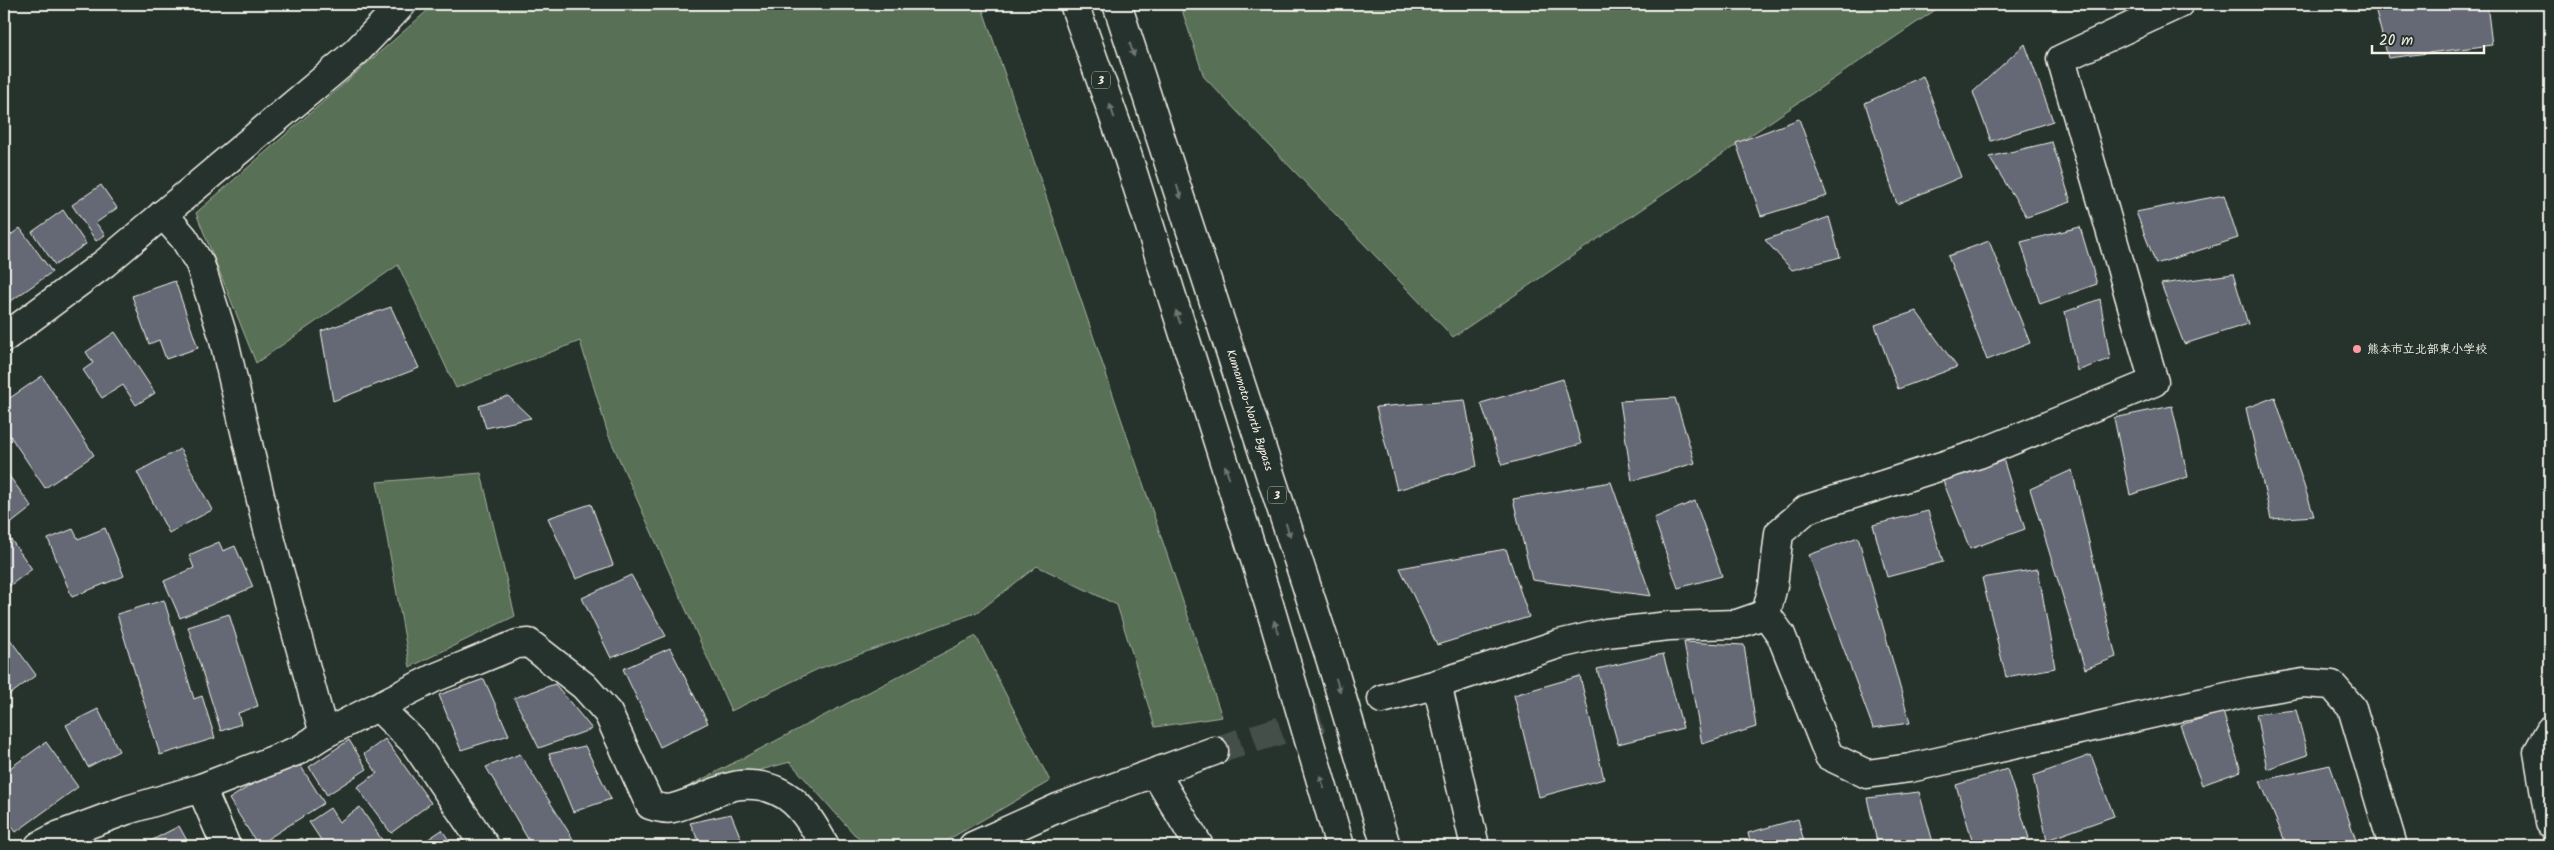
<svg xmlns="http://www.w3.org/2000/svg" width="2554" height="850" viewBox="0 0 2554 850" font-family="Kalam,'Klee One',sans-serif">
<style>
.green{fill:#587055;stroke:#a6b09e}
.building{fill:#656976;stroke:#f4f1e8}
.lines{fill:none;stroke-linecap:round;stroke-linejoin:round}
.minor-tunnel{stroke:#455049;stroke-width:28;stroke-dasharray:28 14;stroke-linecap:butt}
.minor-casing{stroke:#f4f1e8;stroke-width:31}
.highway-casing{stroke:#f4f1e8;stroke-width:31}
.minor{stroke:#26332d;stroke-width:28}
.highway{stroke:#26332d;stroke-width:28}
.oneway{fill:#6e766e}
.poi-dot{fill:#ff9aa2;stroke:#26332d;stroke-width:2}
.labels{text-anchor:middle;stroke-width:5;stroke-linejoin:round;paint-order:stroke}
.shield{fill:#26332d;stroke:#b6b8b0;stroke-width:1}
.shield-label{font-size:11px;font-weight:bold;fill:#f4f1e8}
.poi-label{font-size:12px;font-weight:bold;fill:#f4f1e8;stroke:#26332d;text-anchor:start}
.street-label{font-size:12px;fill:#f4f1e8;stroke:#26332d}
</style>
<rect width="100%" height="100%" fill="#26332d"/>
<filter id="ink" filterUnits="userSpaceOnUse"><feTurbulence type="fractalNoise" baseFrequency=".02" numOctaves="2"/><feDisplacementMap in="SourceGraphic" scale="10" xChannelSelector="R" yChannelSelector="G"/><feConvolveMatrix kernelMatrix="1 2 1 2 8 2 1 2 1" color-interpolation-filters="sRGB"/></filter>
<g filter="url(#ink)">
<g class="green">
<polygon points="435,4 981,4 1222,717 1155,727 1117,605 1037,566 978,612 818,669 731,711 608,434 580,341 456,388 398,265 256,363 196,213"/>
<polygon points="1180,4 1944,4 1453,337 1204,77"/>
<polygon points="481,473 515,616 410,667 377,482"/>
<polygon points="976,636 1050,781 937,846 871,846 854,834 790,762 676,793"/>
</g>
<g class="building">
<polygon points="2374,4 2487,4 2492,45 2388,58"/>
<polygon points="2025,44 2053,121 1991,141 1973,92"/>
<polygon points="1923,76 1961,177 1897,204 1865,103"/>
<polygon points="1799,119 1827,196 1761,216 1736,143"/>
<polygon points="2052,142 2071,202 2027,217 1989,157"/>
<polygon points="101,185 117,208 96,223 105,235 96,241 72,205"/>
<polygon points="2224,195 2238,238 2156,264 2136,212"/>
<polygon points="63,210 86,244 55,265 32,232"/>
<polygon points="1829,217 1840,257 1792,270 1765,240"/>
<polygon points="2080,227 2097,284 2040,304 2021,242"/>
<polygon points="20,228 52,272 4,306 4,240"/>
<polygon points="1989,241 2030,343 1987,360 1948,256"/>
<polygon points="2233,274 2248,324 2184,344 2161,284"/>
<polygon points="175,281 198,348 166,359 159,340 149,344 132,296"/>
<polygon points="2100,299 2110,359 2077,371 2065,312"/>
<polygon points="391,307 419,368 333,401 321,331"/>
<polygon points="1916,311 1957,367 1898,389 1875,325"/>
<polygon points="115,332 155,393 136,405 123,385 102,398 83,370 93,363 86,352"/>
<polygon points="42,376 94,455 45,488 4,427 4,402"/>
<polygon points="1563,379 1581,444 1502,465 1481,403"/>
<polygon points="508,396 531,418 486,428 479,406"/>
<polygon points="2275,397 2314,516 2271,519 2246,408"/>
<polygon points="1675,398 1695,463 1632,481 1620,401"/>
<polygon points="1465,400 1477,466 1397,490 1376,407"/>
<polygon points="2172,406 2188,477 2130,495 2114,418"/>
<polygon points="180,449 212,510 169,533 137,472"/>
<polygon points="2003,459 2025,529 1970,549 1943,481"/>
<polygon points="4,469 32,507 4,529"/>
<polygon points="2072,470 2116,657 2085,669 2030,489"/>
<polygon points="1611,482 1651,596 1532,580 1513,499"/>
<polygon points="1695,501 1722,576 1678,588 1654,518"/>
<polygon points="591,504 613,565 576,579 548,518"/>
<polygon points="1928,511 1943,562 1887,577 1873,525"/>
<polygon points="105,528 124,576 72,597 48,539 73,529 78,539"/>
<polygon points="4,530 32,569 4,590"/>
<polygon points="1858,537 1910,723 1873,728 1809,555"/>
<polygon points="219,542 223,551 235,546 253,587 180,618 164,581 194,568 189,555"/>
<polygon points="1506,549 1529,617 1437,645 1400,568"/>
<polygon points="2038,569 2055,668 2006,677 1982,578"/>
<polygon points="631,575 666,636 611,658 582,598"/>
<polygon points="164,600 194,699 202,696 215,738 160,755 117,614"/>
<polygon points="229,614 258,706 238,713 241,724 221,731 188,627"/>
<polygon points="4,631 36,675 4,699"/>
<polygon points="1684,642 1744,645 1756,727 1702,744"/>
<polygon points="670,648 708,723 660,747 623,669"/>
<polygon points="1663,654 1683,728 1618,744 1597,669"/>
<polygon points="1580,676 1604,779 1539,797 1514,695"/>
<polygon points="484,679 509,735 461,750 439,695"/>
<polygon points="555,684 592,729 539,748 514,698"/>
<polygon points="98,709 119,751 88,767 66,725"/>
<polygon points="2296,710 2308,755 2267,769 2256,714"/>
<polygon points="2223,712 2241,771 2202,785 2180,725"/>
<polygon points="385,739 431,803 391,833 357,787 377,773 364,754"/>
<polygon points="349,740 367,769 327,795 309,767"/>
<polygon points="46,742 78,787 16,832 4,816 4,759 10,768"/>
<polygon points="585,746 611,799 573,812 549,754"/>
<polygon points="520,754 573,839 555,846 532,846 486,767"/>
<polygon points="2091,755 2114,816 2047,840 2033,776"/>
<polygon points="295,757 324,803 258,845 229,799"/>
<polygon points="2330,765 2358,846 2287,846 2260,781"/>
<polygon points="2007,769 2029,838 2006,846 1974,846 1956,785"/>
<polygon points="1919,792 1934,846 1878,846 1867,798"/>
<polygon points="360,807 386,846 325,846 309,822 330,808 339,822"/>
<polygon points="731,814 744,846 701,846 690,823"/>
<polygon points="1798,819 1805,846 1751,846 1748,833"/>
<polygon points="179,826 190,846 141,846"/>
<polygon points="442,830 453,846 418,846"/>
<polygon points="302,838 307,846 287,846"/>
</g>
<g class="lines">
<polyline class="minor-tunnel" points="1214,751 1382,699"/>
<g class="minor-casing">
<g id="minor">
<polyline points="2179,4 2061,59 2154,382 1979,454 1807,509 1779,533 1773,586 1766,614 1781,635 1829,756 1867,774 1910,768 2249,692 2303,683 2332,685 2352,708 2393,846"/>
<polyline points="163,214 184,238 200,264 223,336 267,526 324,734"/>
<polyline points="4,338 105,263 356,52 402,4"/>
<polyline points="1437,684 1559,644 1606,633 1669,626 1737,624 1766,614"/>
<polyline points="1382,699 1437,684 1475,846"/>
<polyline points="378,707 414,742 485,846"/>
<polyline points="2550,730 2538,752 2550,823"/>
<polyline points="1156,774 1199,846"/>
<polyline points="201,788 226,846"/>
<path d="M39,846L60,835L127,810L201,788L299,750L324,734L434,678L517,644L529,643L584,686L608,713L650,805C671,812 674,808 694,801C708,796 726,786 741,785C787,782 806,811 825,846"/>
<polyline points="973,846 1060,807 1214,751"/>
</g>
</g>
<g class="highway-casing">
<g id="highway">
<polyline points="1074,4 1128,157 1269,604 1340,846"/>
<polyline points="1117,4 1331,661 1386,846"/>
</g>
</g>
<use href="#minor" class="minor"/>
<use href="#highway" class="highway"/>
</g>
<defs><path id="oneway-solid" d="M-6-.8H1V-3.2L6.5 0L1 3.2V.8H-6Z" transform="scale(1.25)"/></defs>
<g class="oneway">
<use href="#oneway-solid" transform="translate(1132 50) rotate(72)"/>
<use href="#oneway-solid" transform="translate(1112 111) rotate(-109)"/>
<use href="#oneway-solid" transform="translate(1179 192) rotate(72)"/>
<use href="#oneway-solid" transform="translate(1178 317) rotate(-108)"/>
<use href="#oneway-solid" transform="translate(1227 472) rotate(-108)"/>
<use href="#oneway-solid" transform="translate(1288 530) rotate(72)"/>
<use href="#oneway-solid" transform="translate(1276 627) rotate(-107)"/>
<use href="#oneway-solid" transform="translate(1338 685) rotate(73)"/>
<use href="#oneway-solid" transform="translate(1322 782) rotate(-107)"/>
</g>
</g>
<circle class="poi-dot" cx="2357" cy="349" r="5"/>
<g class="labels">
<g class="shield">
<rect x="1092" y="71.5" width="18" height="17" rx="4"/>
<rect x="1268" y="486.5" width="18" height="17" rx="4"/>
</g>
<g class="shield-label">
<text x="1101" y="84">3</text>
<text x="1277" y="499">3</text>
</g>
<g class="poi-label">
<text x="2367" y="353">熊本市立北部東小学校</text>
</g>
<g class="street-label">
<text transform="translate(1250 410) rotate(72)" y="4">Kumamoto-North Bypass</text>
</g>
</g>
<rect width="2554" height="850" fill="none" stroke="#26332d" stroke-width="20"/>
<rect x="10" y="10" width="2534" height="830" fill="none" stroke="#f4f1e8" stroke-width="2" filter="url(#ink)"/>
<path d="M2372 45v8h112v-8" fill="none" stroke="#f4f1e8" stroke-width="2.5"/>
<text x="2379" y="45" font-size="15" fill="#f4f1e8" stroke="#26332d" stroke-width="4" paint-order="stroke">20 m</text>
</svg>
